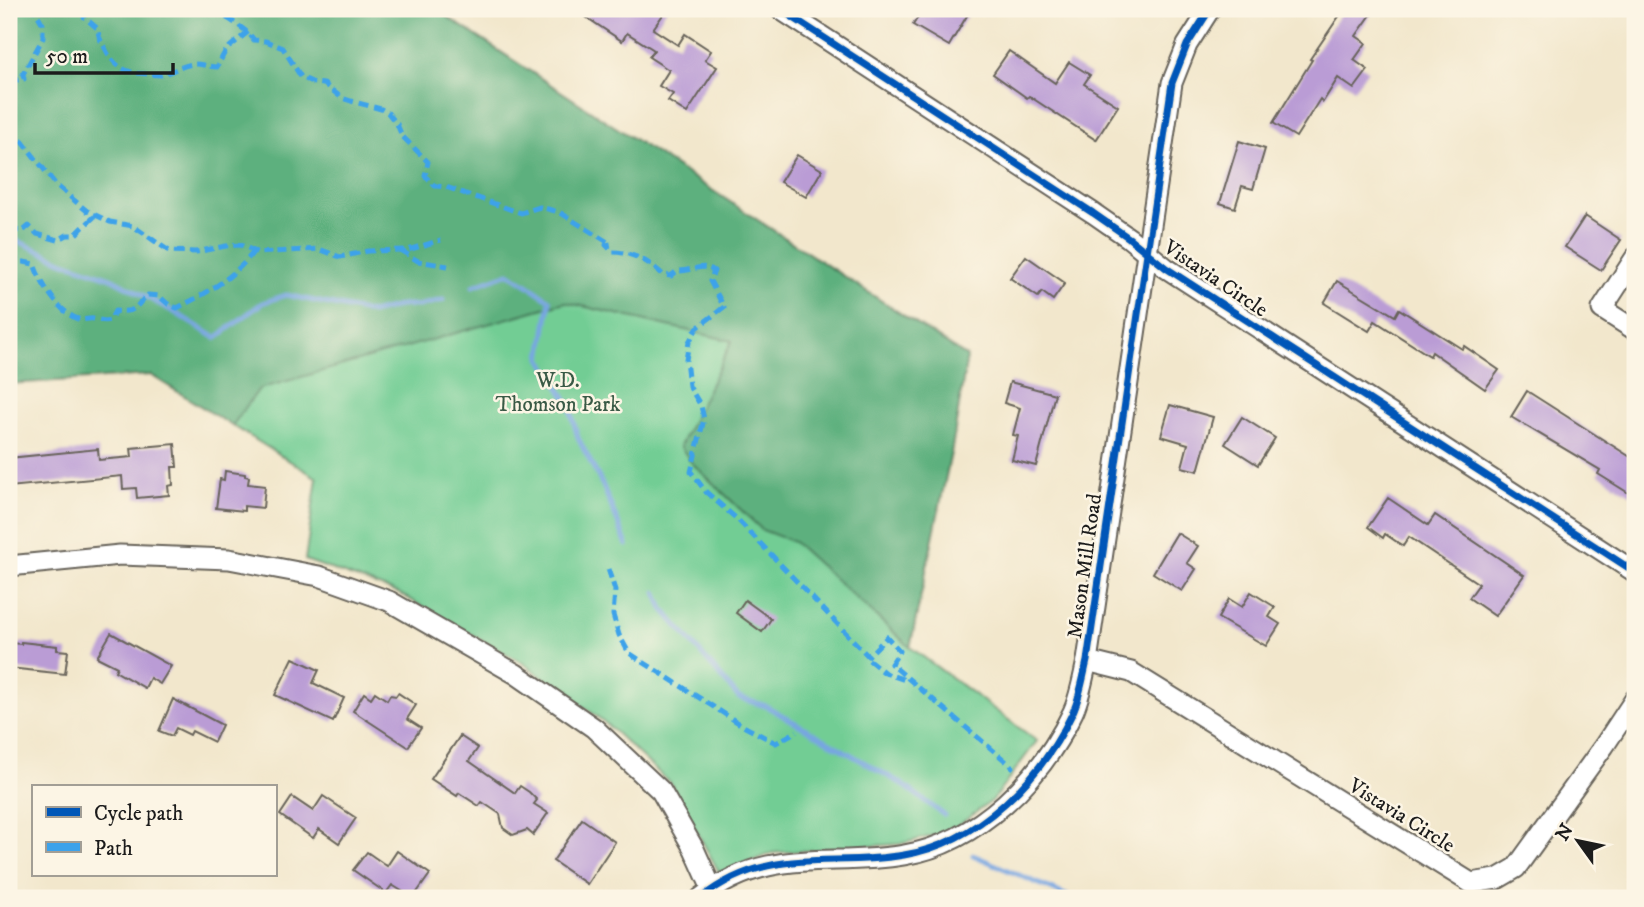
<svg xmlns="http://www.w3.org/2000/svg" width="1644" height="907" viewBox="0 0 1644 907" font-family="'IM FELL DW Pica',serif">
<style>
.green{fill:#72cd94;stroke:#477458;stroke-width:2}
.forest{fill:#5db07e;stroke:#3c664d;stroke-width:2}
.lines{fill:none;stroke-linecap:round;stroke-linejoin:round}
.stream{stroke:#77a6e1;stroke-width:5}
.building{fill:#ba9cd5}
.street-casing{stroke:#67635a;stroke-width:23}
.street{stroke:#fff;stroke-width:19}
.quiet{stroke:#3da2ea;stroke-width:5;stroke-dasharray:10 5;stroke-linecap:butt}
.cycleway-casing{stroke:#fcf5e5;stroke-width:11}
.cycleway{stroke:#0057b8;stroke-width:7}
.labels{text-anchor:middle;stroke-width:5;stroke-linejoin:round;paint-order:stroke}
.street-label{font-size:21px;fill:#1c1c1c;stroke:#fcf5e5}
.park-label{font-size:21px;fill:#3a5a46;stroke:#fcf5e5}
</style>
<rect width="100%" height="100%" fill="#fcf5e5"/>
<filter id="ink" filterUnits="userSpaceOnUse"><feTurbulence type="fractalNoise" baseFrequency=".0143" numOctaves="2"/><feDisplacementMap in="SourceGraphic" scale="14" xChannelSelector="R" yChannelSelector="G"/><feConvolveMatrix kernelMatrix="1 2 1 2 8 2 1 2 1" color-interpolation-filters="sRGB"/></filter>
<filter id="wash" filterUnits="userSpaceOnUse"><feTurbulence type="fractalNoise" baseFrequency=".00686" numOctaves="4" result="noise"/><feDisplacementMap in="SourceGraphic" scale="28" xChannelSelector="R" yChannelSelector="G"/><feGaussianBlur stdDeviation="1.57" result="paint"/><feColorMatrix in="noise" values="0 0 0 0 0 0 0 0 0 0 0 0 0 0 0 0 0 1.4 0 .05"/><feComposite in="paint" operator="in"/></filter>
<g filter="url(#wash)">
<rect width="100%" height="100%" fill="#f2e7cc"/>
<polygon class="green" points="9,9 435,9 967,357 910,647 1037,741 993,800 949,832 900,844 772,853 720,874 671,784 603,721 523,663 398,593 305,560 317,478 151,375"/>
<polygon class="forest" points="9,9 435,9 967,357 952,448 910,647 794,542 762,530 692,463 680,446 732,341 565,302 259,389 232,426 151,375 9,384"/>
<g class="lines">
<g class="stream">
<polyline points="9,237 62,261 111,278 174,312 216,338 262,303 286,295 372,313 403,305 418,306 443,300"/>
<polyline points="473,286 509,273 550,300 541,358 569,404 578,438 603,486 627,545"/>
<polyline points="656,592 663,609 739,698 766,706 902,784 944,815"/>
<polyline points="973,855 1072,898"/>
</g>
</g>
<g id="blocks">
<g class="building">
<polygon points="574,9 667,9 653,29 678,45 685,34 711,51 705,60 717,67 687,113 668,101 673,94 659,86 669,70 649,57 654,50 627,33 622,41"/>
<polygon points="923,9 960,9 968,14 949,46 913,25"/>
<polygon points="1344,9 1375,9 1356,36 1366,43 1354,60 1368,70 1354,89 1338,78 1323,102 1320,99 1296,137 1273,123 1312,60 1310,59"/>
<polygon points="1009,51 1055,83 1069,62 1090,75 1084,84 1118,106 1096,140 1029,96 1027,98 993,74"/>
<polygon points="1239,141 1265,149 1253,189 1242,186 1235,208 1220,203"/>
<polygon points="797,155 822,170 806,197 780,182"/>
<polygon points="1585,216 1621,240 1601,270 1565,247"/>
<polygon points="1026,256 1065,283 1053,300 1042,292 1038,297 1010,278"/>
<polygon points="1337,281 1395,316 1399,309 1462,349 1464,346 1499,370 1485,389 1432,352 1430,356 1375,321 1369,331 1324,303"/>
<polygon points="1010,382 1055,394 1036,466 1012,460 1018,436 1013,435 1020,408 1004,403"/>
<polygon points="1527,391 1635,460 1635,497 1598,474 1600,470 1511,417"/>
<polygon points="1170,405 1213,417 1198,471 1182,467 1188,444 1161,436"/>
<polygon points="1242,417 1275,438 1258,465 1225,444"/>
<polygon points="175,444 177,467 172,467 173,485 168,486 169,495 137,498 136,488 123,489 122,476 9,487 9,458 98,449 99,460 132,457 131,448"/>
<polygon points="225,471 245,474 245,476 249,477 248,484 265,486 263,508 244,506 244,511 216,508 220,479 224,480"/>
<polygon points="1388,498 1428,525 1435,515 1524,575 1495,616 1469,598 1479,584 1409,537 1403,546 1385,534 1383,538 1368,527"/>
<polygon points="1177,533 1198,546 1187,563 1196,569 1182,591 1153,573"/>
<polygon points="1251,592 1275,607 1269,617 1280,624 1266,646 1218,618 1229,599 1242,607"/>
<polygon points="745,600 771,619 762,632 736,613"/>
<polygon points="111,633 171,666 160,684 150,678 145,688 115,671 117,667 97,657"/>
<polygon points="21,642 57,646 57,650 68,651 65,674 9,668 9,643 21,644"/>
<polygon points="293,658 319,670 313,683 344,698 333,722 275,695"/>
<polygon points="375,692 387,700 390,695 396,696 398,693 416,705 407,719 421,728 408,747 353,711 364,693 371,698"/>
<polygon points="173,699 222,725 214,742 192,731 190,735 176,728 172,736 159,731"/>
<polygon points="460,736 478,748 469,761 515,793 520,786 529,792 537,800 534,804 548,813 533,835 527,830 513,835 503,828 500,814 482,802 479,806 459,793 457,796 431,779"/>
<polygon points="323,796 356,818 339,843 319,829 313,838 280,815 292,797 313,811"/>
<polygon points="582,819 615,842 587,884 553,861"/>
<polygon points="397,851 430,874 413,898 392,885 386,893 353,870 367,852 387,866"/>
</g>
</g>
</g>
<g filter="url(#ink)">
<use href="#blocks" fill-opacity="0" stroke="#67635a" stroke-width="2"/>
<g class="lines">
<g class="street-casing">
<g id="street">
<polyline points="780,9 1093,213 1129,238 1166,268 1635,572"/>
<polyline points="1635,258 1602,309 1635,330"/>
<polyline points="9,566 120,555 229,559 319,576 389,601 516,674 594,728 661,791 694,849 712,889"/>
<polyline points="1087,661 1131,672 1471,883 1497,879 1516,868 1604,746 1635,699"/>
<path d="M701,898C768,845 829,868 904,855C978,843 1042,778 1073,712C1080,697 1083,678 1087,661L1172,83L1187,45L1210,9"/>
</g>
</g>
<use href="#street" class="street"/>
<g class="quiet">
<path d="M82,9L84,17L98,29C98,37 101,41 105,48C118,75 134,73 160,75C166,75 183,64 195,64C202,64 209,67 217,67L226,50L249,31"/>
<path d="M214,9C228,20 244,26 254,40L266,41L283,48L301,77L314,83L324,84L342,98L351,101L381,109L388,113L397,124L402,136L428,162L425,176L435,186L446,187L521,213L540,207L559,212L611,244L606,245L613,252C632,252 650,262 663,275L671,276L677,271C691,272 703,262 714,271L710,281L724,307L697,328L689,342L686,360L689,386L701,406L704,419L691,472L706,492L738,520L868,656L887,637L900,651L891,664L1014,768"/>
<polyline points="9,77 18,80 24,79 23,74 43,38 43,24 34,9"/>
<polyline points="9,131 23,142 56,185 87,211 110,222 133,226 169,251 196,252 226,246 241,245 258,253 319,249 340,257 368,251 408,250 441,240"/>
<polyline points="9,230 23,231 29,226 37,234 58,240 67,235 75,235 96,215"/>
<polyline points="400,250 418,261 448,266"/>
<path d="M9,256L19,261L34,264C40,282 59,313 78,319C84,321 88,318 94,319C101,320 103,322 110,320L115,311C138,312 132,309 148,295L159,296L168,304L177,308C206,294 235,277 254,251"/>
<polyline points="608,569 615,590 613,615 619,635 629,653 745,727 776,743 797,731"/>
<polyline points="869,660 885,673 905,680"/>
</g>
<g class="cycleway-casing">
<g id="cycleway">
<polyline points="780,9 1093,213 1129,238 1166,268 1635,572"/>
<path d="M701,898C768,845 829,868 904,855C978,843 1042,778 1073,712C1080,697 1083,678 1087,661L1172,83L1187,45L1210,9"/>
</g>
</g>
<use href="#cycleway" class="cycleway"/>
</g>
</g>
<g class="labels">
<g class="street-label">
<text transform="translate(1216 278) rotate(34)" y="7">Vistavia Circle</text>
<text transform="translate(1084 566) rotate(-82)" y="7">Mason Mill Road</text>
<text transform="translate(1402 815) rotate(32)" y="7">Vistavia Circle</text>
</g>
<g class="park-label">
<text x="558" y="387">W.D.<tspan x="558" dy="24">Thomson Park</tspan></text>
</g>
</g>
<rect width="1644" height="907" fill="none" stroke="#fcf5e5" stroke-width="35"/>
<rect x="32" y="785" width="245" height="91" fill="#fcf5e5" stroke="#a29e95" stroke-width="2"/>
<rect x="46" y="807" width="35" height="10" fill="#0057b8" stroke="#a29e95" stroke-width="2"/>
<text x="94" y="820" font-size="21" fill="#1c1c1c">Cycle path</text>
<rect x="46" y="842" width="35" height="10" fill="#3da2ea" stroke="#a29e95" stroke-width="2"/>
<text x="94" y="855" font-size="21" fill="#1c1c1c">Path</text>
<g transform="translate(1578 841) rotate(303)" stroke="#fcf5e5" stroke-width="5" paint-order="stroke">
<path d="M0-5L12 26L0 18L-12 26Z" fill="#1c1c1c"/>
<text y="-10" font-size="19" font-weight="bold" text-anchor="middle" fill="#1c1c1c">N</text>
</g>
<path d="M35 63v10h138v-10" fill="none" stroke="#1c1c1c" stroke-width="3.5"/>
<text x="46" y="63" font-size="21" fill="#1c1c1c" stroke="#fcf5e5" stroke-width="5" paint-order="stroke">50 m</text>
</svg>
